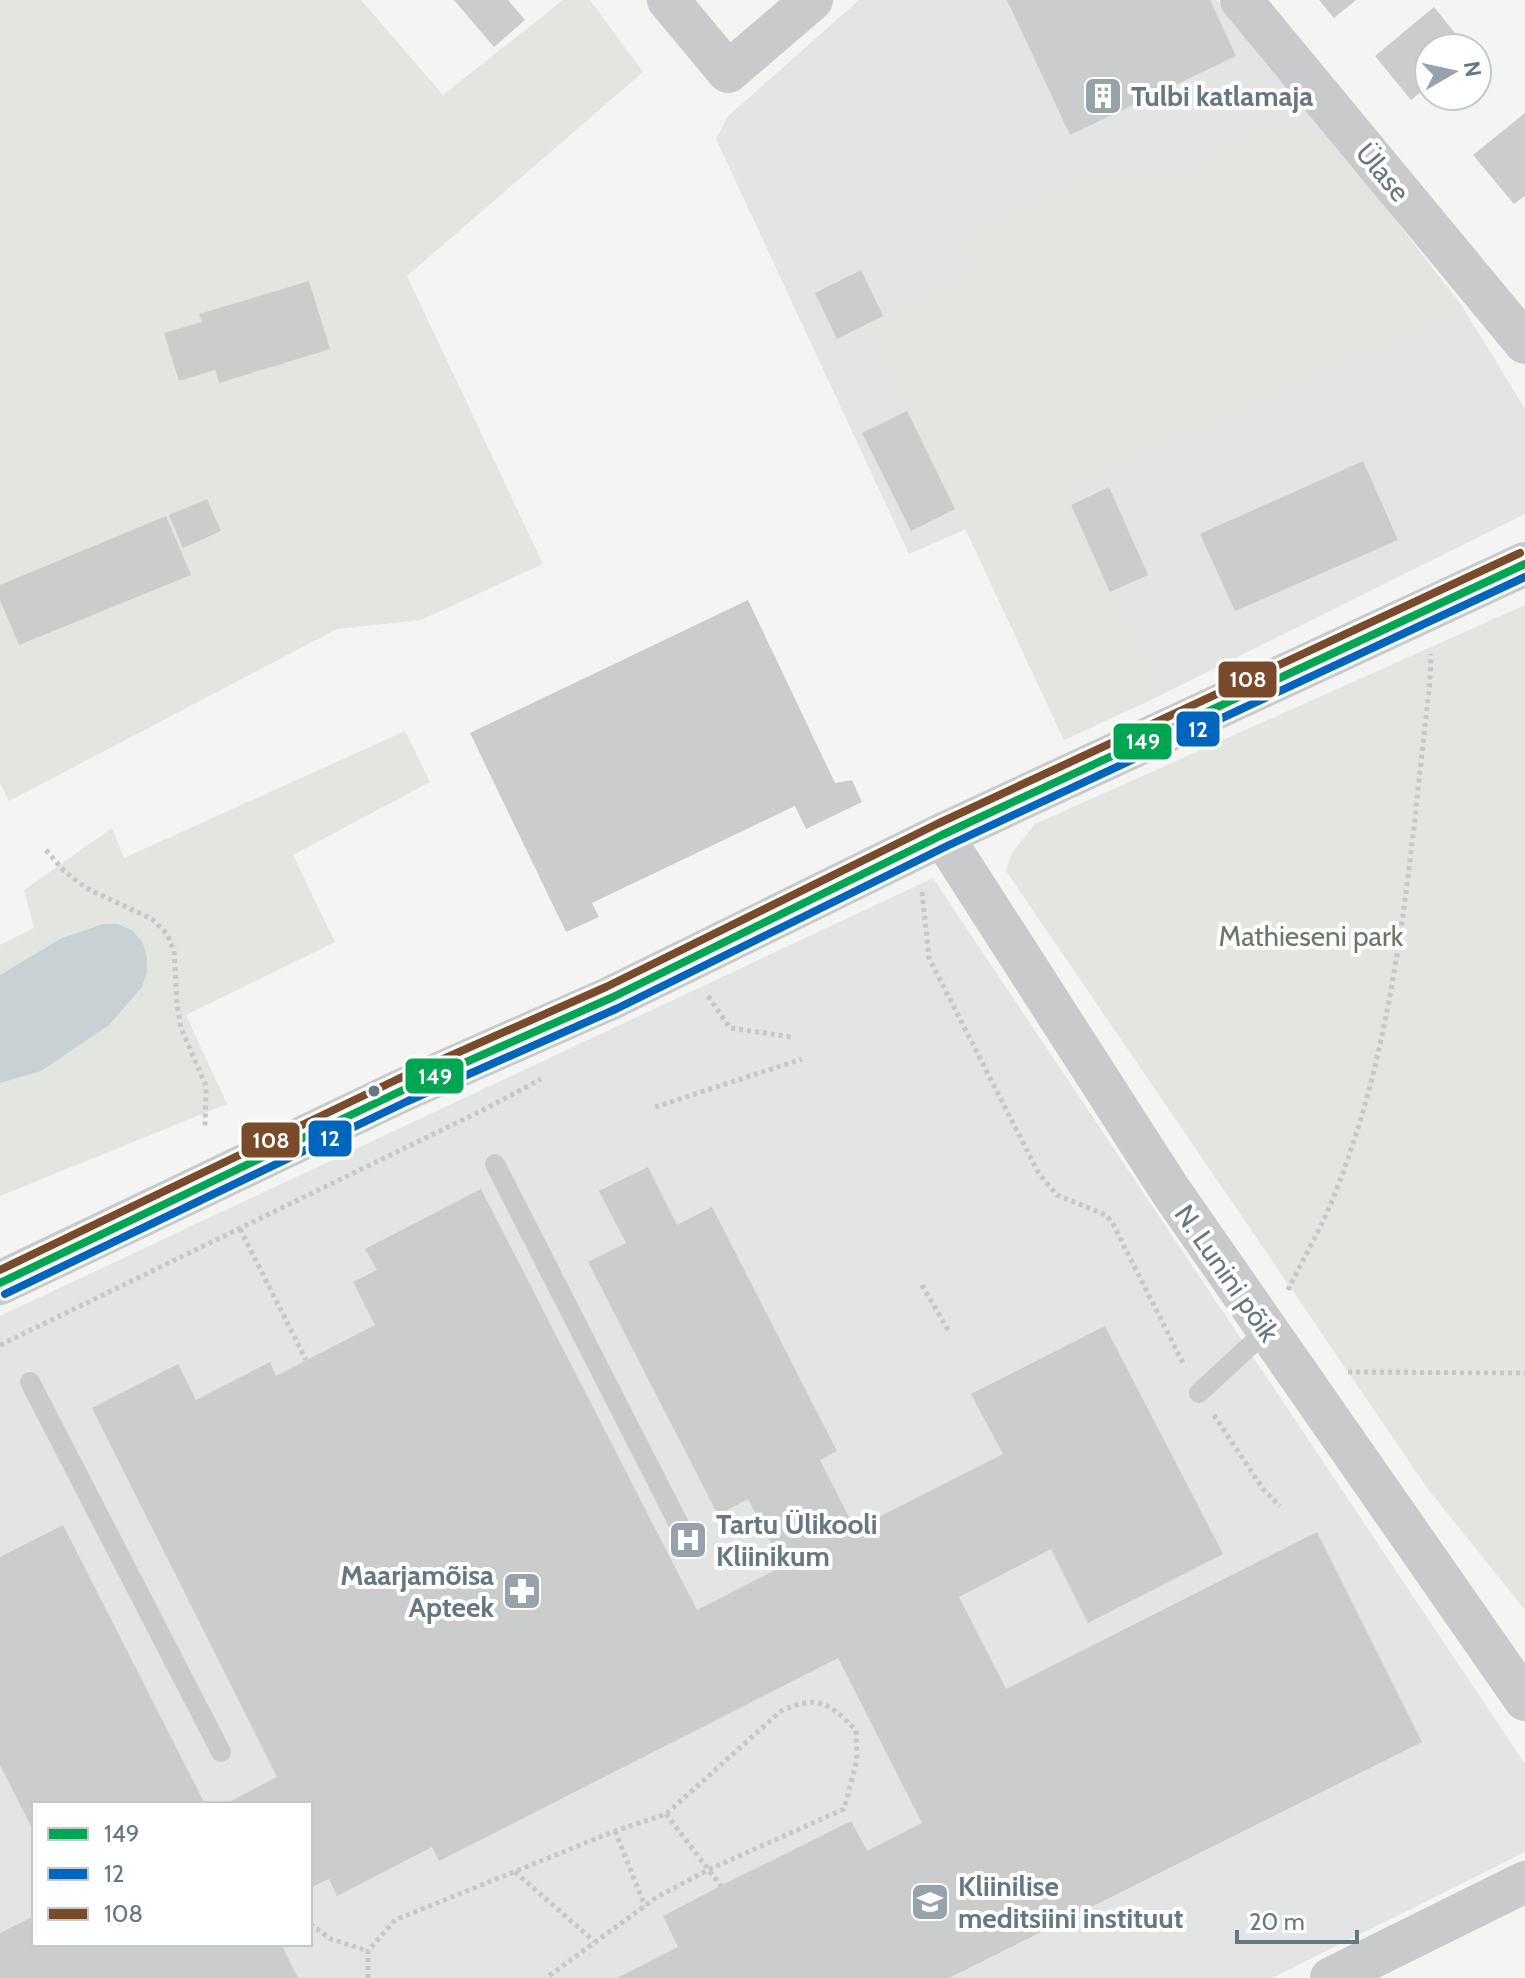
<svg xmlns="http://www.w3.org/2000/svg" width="1525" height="1978" viewBox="0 0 1525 1978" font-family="Cabin,sans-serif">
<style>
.built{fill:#e3e4e4;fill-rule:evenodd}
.green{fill:#e3e6e0}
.water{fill:#c8d2d4}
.building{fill:#cbcdcd}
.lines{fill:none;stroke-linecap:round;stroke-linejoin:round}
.path{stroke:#c6c7c8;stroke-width:5;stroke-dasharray:4 4;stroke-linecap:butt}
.service{stroke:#c9cacb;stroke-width:20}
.minor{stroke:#c9cacb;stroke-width:42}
.tertiary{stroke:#c9cacb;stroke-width:44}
.bus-1-casing{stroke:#fff;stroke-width:14}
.bus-2-casing{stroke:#fff;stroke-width:14}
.bus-3-casing{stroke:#fff;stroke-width:14}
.bus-1{stroke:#00a651;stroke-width:8}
.bus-2{stroke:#0065bd;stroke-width:8}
.bus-3{stroke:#7a4b2a;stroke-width:8}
.bus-dot{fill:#657782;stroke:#fff;stroke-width:3}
.labels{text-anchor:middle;stroke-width:8;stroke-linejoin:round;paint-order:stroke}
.poi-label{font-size:28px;font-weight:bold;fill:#657782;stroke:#fff;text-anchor:start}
.street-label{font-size:28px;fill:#657782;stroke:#fff}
.park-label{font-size:28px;fill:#6a7964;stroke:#fff}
.line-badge{stroke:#fff;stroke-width:3}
.badge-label{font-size:22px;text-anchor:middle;font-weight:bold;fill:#fff}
</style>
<rect width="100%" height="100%" fill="#f4f4f3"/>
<g class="built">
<polygon points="859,0 1217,0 1336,144 1462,306 1525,409 1525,514 1157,697 1064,740 966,529 909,554 716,139 727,117"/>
<path d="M933,878L1525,1764V1852L1272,1978H0V1316ZM34,1804H310V1944H34Z"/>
</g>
<g class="green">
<polygon points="0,0 361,0 443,95 563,0 590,0 643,72 407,276 543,564 421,620 337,629 9,801 0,783"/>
<polygon points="1259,133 1292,133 1336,144 1462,306 1058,486 1157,697 1064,740 871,328 979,275 967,244 1093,175 1188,178"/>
<polygon points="1525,605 1525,1610 1428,1489 1006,871 1012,853 1035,824"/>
<polygon points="405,731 430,782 293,855 335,942 186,1015 227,1104 0,1196 0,945 34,928 24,890 112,828 124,858"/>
</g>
<polygon class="water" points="103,924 118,924 133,931 143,943 147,958 147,973 142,987 109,1025 41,1071 0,1083 0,975 60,939"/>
<g class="building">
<polygon points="454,0 508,0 525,20 494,47"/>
<polygon points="1007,0 1210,0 1236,56 1070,135"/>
<polygon points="1319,0 1356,0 1334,18"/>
<polygon points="1434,7 1467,48 1429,48 1429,85 1411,100 1375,56"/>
<polygon points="1525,113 1525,196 1514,204 1473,155"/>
<polygon points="861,270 883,316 837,339 815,293"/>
<polygon points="309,281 330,349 219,383 215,370 179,381 164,333 202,322 199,314"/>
<polygon points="907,411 955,509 911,531 862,433"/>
<polygon points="1363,461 1398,540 1235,611 1200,534"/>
<polygon points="1109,487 1148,575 1110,592 1071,505"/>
<polygon points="207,499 221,531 183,548 169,515"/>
<polygon points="166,516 191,575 19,645 0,600 0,585"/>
<polygon points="748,600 835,783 852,780 862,802 806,829 795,806 592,903 599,917 566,932 470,733"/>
<polygon points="648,1167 677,1225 712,1207 837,1451 820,1460 855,1529 1003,1454 971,1394 1105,1326 1223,1554 1088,1623 1051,1549 959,1597 1006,1689 1317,1532 1422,1742 949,1978 617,1978 678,1947 663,1916 732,1880 851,1821 867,1851 922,1823 838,1658 439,1861 432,1847 337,1896 329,1879 310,1888 310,1804 225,1804 277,1777 92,1408 178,1364 196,1400 270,1362 276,1376 375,1325 353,1282 377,1270 365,1249 481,1189 697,1610 783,1566 748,1499 718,1515 588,1262 626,1243 599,1191"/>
<polygon points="63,1525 205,1804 34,1804 34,1832 0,1765 0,1557"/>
<polygon points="34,1916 34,1944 281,1944 298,1978 0,1978 0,1933"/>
</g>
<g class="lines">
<g class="path">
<polyline points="46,850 64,871 88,889 152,919 167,934 174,951 177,1004 181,1028 206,1086 205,1126"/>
<polyline points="922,892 929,958 1039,1174 1057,1195 1106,1215 1113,1224 1184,1365"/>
<polyline points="708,996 730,1028 791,1037"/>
<polyline points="655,1107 802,1059"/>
<polyline points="240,1229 306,1360"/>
<polyline points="922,1285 948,1330"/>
<path d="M1288,1290C1301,1263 1317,1236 1329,1208C1399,1042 1409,859 1430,682L1431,654"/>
<polyline points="0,1345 489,1107 541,1079"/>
<polyline points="1348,1372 1525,1373"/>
<polyline points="1214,1415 1263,1489 1280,1506"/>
<polyline points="666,1814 721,1886"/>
<polyline points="615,1831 645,1906"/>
<polyline points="515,1872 594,1941"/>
<polyline points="310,1924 331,1939 368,1951"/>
<path d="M368,1978V1951L395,1920L615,1831L666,1814L781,1711C818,1694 829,1703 856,1730L857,1760L844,1809L710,1869L657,1897L546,1978"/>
</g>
<g class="service">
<polyline points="495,1164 689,1544"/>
<polyline points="30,1382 221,1752"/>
<polyline points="1199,1393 1267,1330"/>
</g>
<g class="minor">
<polyline points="668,0 728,72 812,0"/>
<polyline points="1241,0 1525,343"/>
<polyline points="942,835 1170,1190 1525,1700"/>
<polyline points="1331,1978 1525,1882"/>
</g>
<polyline class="tertiary" points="0,1283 403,1090 611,998 942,835 1525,564"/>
<g class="bus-1-casing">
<polyline id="bus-1" points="0,1283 403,1090 611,998 942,835 1525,564"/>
</g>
<g class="bus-2-casing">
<polyline id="bus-2" points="5,1294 408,1101 616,1009 947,846 1525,577"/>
</g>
<g class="bus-3-casing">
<polyline id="bus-3" points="0,1270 398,1079 606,987 937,824 1520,553"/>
</g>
<use href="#bus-1" class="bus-1"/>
<use href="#bus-2" class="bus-2"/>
<use href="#bus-3" class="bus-3"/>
</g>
<defs>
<g id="building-square" transform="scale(2)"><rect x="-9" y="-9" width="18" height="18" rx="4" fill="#97a3aa" stroke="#fff"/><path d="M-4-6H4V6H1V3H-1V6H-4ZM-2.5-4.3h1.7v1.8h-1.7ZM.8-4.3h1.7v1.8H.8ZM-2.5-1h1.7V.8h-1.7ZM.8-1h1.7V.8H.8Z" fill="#fff"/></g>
<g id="hospital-square" transform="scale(2)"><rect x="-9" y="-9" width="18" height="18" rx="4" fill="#97a3aa" stroke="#fff"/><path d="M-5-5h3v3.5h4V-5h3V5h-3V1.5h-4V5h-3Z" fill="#fff"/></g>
<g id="pharmacy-square" transform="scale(2)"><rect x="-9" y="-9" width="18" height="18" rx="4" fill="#97a3aa" stroke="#fff"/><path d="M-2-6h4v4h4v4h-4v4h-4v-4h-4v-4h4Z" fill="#fff"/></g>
<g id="university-square" transform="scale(2)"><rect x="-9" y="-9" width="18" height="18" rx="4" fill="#97a3aa" stroke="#fff"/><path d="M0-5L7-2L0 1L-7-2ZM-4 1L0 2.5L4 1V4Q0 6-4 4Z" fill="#fff"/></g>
</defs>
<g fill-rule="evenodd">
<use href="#building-square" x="1103" y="96"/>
<use href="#hospital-square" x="688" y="1540"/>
<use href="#pharmacy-square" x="522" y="1591"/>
<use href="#university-square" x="930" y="1902"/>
</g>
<circle class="bus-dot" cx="374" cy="1091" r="7"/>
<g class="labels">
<g class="poi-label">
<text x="1131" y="106">Tulbi katlamaja</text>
<text x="716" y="1534">Tartu Ülikooli<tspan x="716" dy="32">Kliinikum</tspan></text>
<text x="494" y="1585" text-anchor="end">Maarjamõisa<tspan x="494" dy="32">Apteek</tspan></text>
<text x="958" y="1896">Kliinilise<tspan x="958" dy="32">meditsiini instituut</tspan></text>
</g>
<g class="street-label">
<text transform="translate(1383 172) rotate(50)" y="10">Ülase</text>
<text transform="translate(1227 1273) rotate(55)" y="10">N. Lunini põik</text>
</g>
<g class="park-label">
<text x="1311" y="946">Mathieseni park</text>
</g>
</g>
<g class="line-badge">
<rect x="1217" y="660" width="61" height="39" rx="8" fill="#7a4b2a"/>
<rect x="1175" y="710" width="46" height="38" rx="8" fill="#0065bd"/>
<rect x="1112" y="722" width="61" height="39" rx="8" fill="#00a651"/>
<rect x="404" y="1057" width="61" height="38" rx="8" fill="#00a651"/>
<rect x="307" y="1119" width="46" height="39" rx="8" fill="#0065bd"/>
<rect x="240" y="1121" width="61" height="38" rx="8" fill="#7a4b2a"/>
</g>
<g class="badge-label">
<text x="1248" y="687">108</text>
<text x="1198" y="737">12</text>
<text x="1143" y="749">149</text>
<text x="435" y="1084">149</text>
<text x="330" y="1146">12</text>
<text x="271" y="1148">108</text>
</g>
<rect x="32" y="1802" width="280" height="144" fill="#ffffff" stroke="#c1c9cd" stroke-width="2"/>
<rect x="48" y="1828" width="40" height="12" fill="#00a651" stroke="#c1c9cd" stroke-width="2"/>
<text x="104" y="1842" font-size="24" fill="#657782">149</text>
<rect x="48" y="1868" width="40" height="12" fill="#0065bd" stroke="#c1c9cd" stroke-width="2"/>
<text x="104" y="1882" font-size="24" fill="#657782">12</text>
<rect x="48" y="1908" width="40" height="12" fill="#7a4b2a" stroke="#c1c9cd" stroke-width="2"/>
<text x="104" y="1922" font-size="24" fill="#657782">108</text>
<g transform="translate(1453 72) rotate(81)"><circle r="38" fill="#ffffff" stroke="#c1c9cd" stroke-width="2"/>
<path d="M0-6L14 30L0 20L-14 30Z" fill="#97a3aa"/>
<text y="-12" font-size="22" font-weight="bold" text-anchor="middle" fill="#657782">N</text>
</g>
<path d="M1237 1930v12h120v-12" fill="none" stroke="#657782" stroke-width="4"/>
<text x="1249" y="1930" font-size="24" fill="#657782" stroke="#ffffff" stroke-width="6" paint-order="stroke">20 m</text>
</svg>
